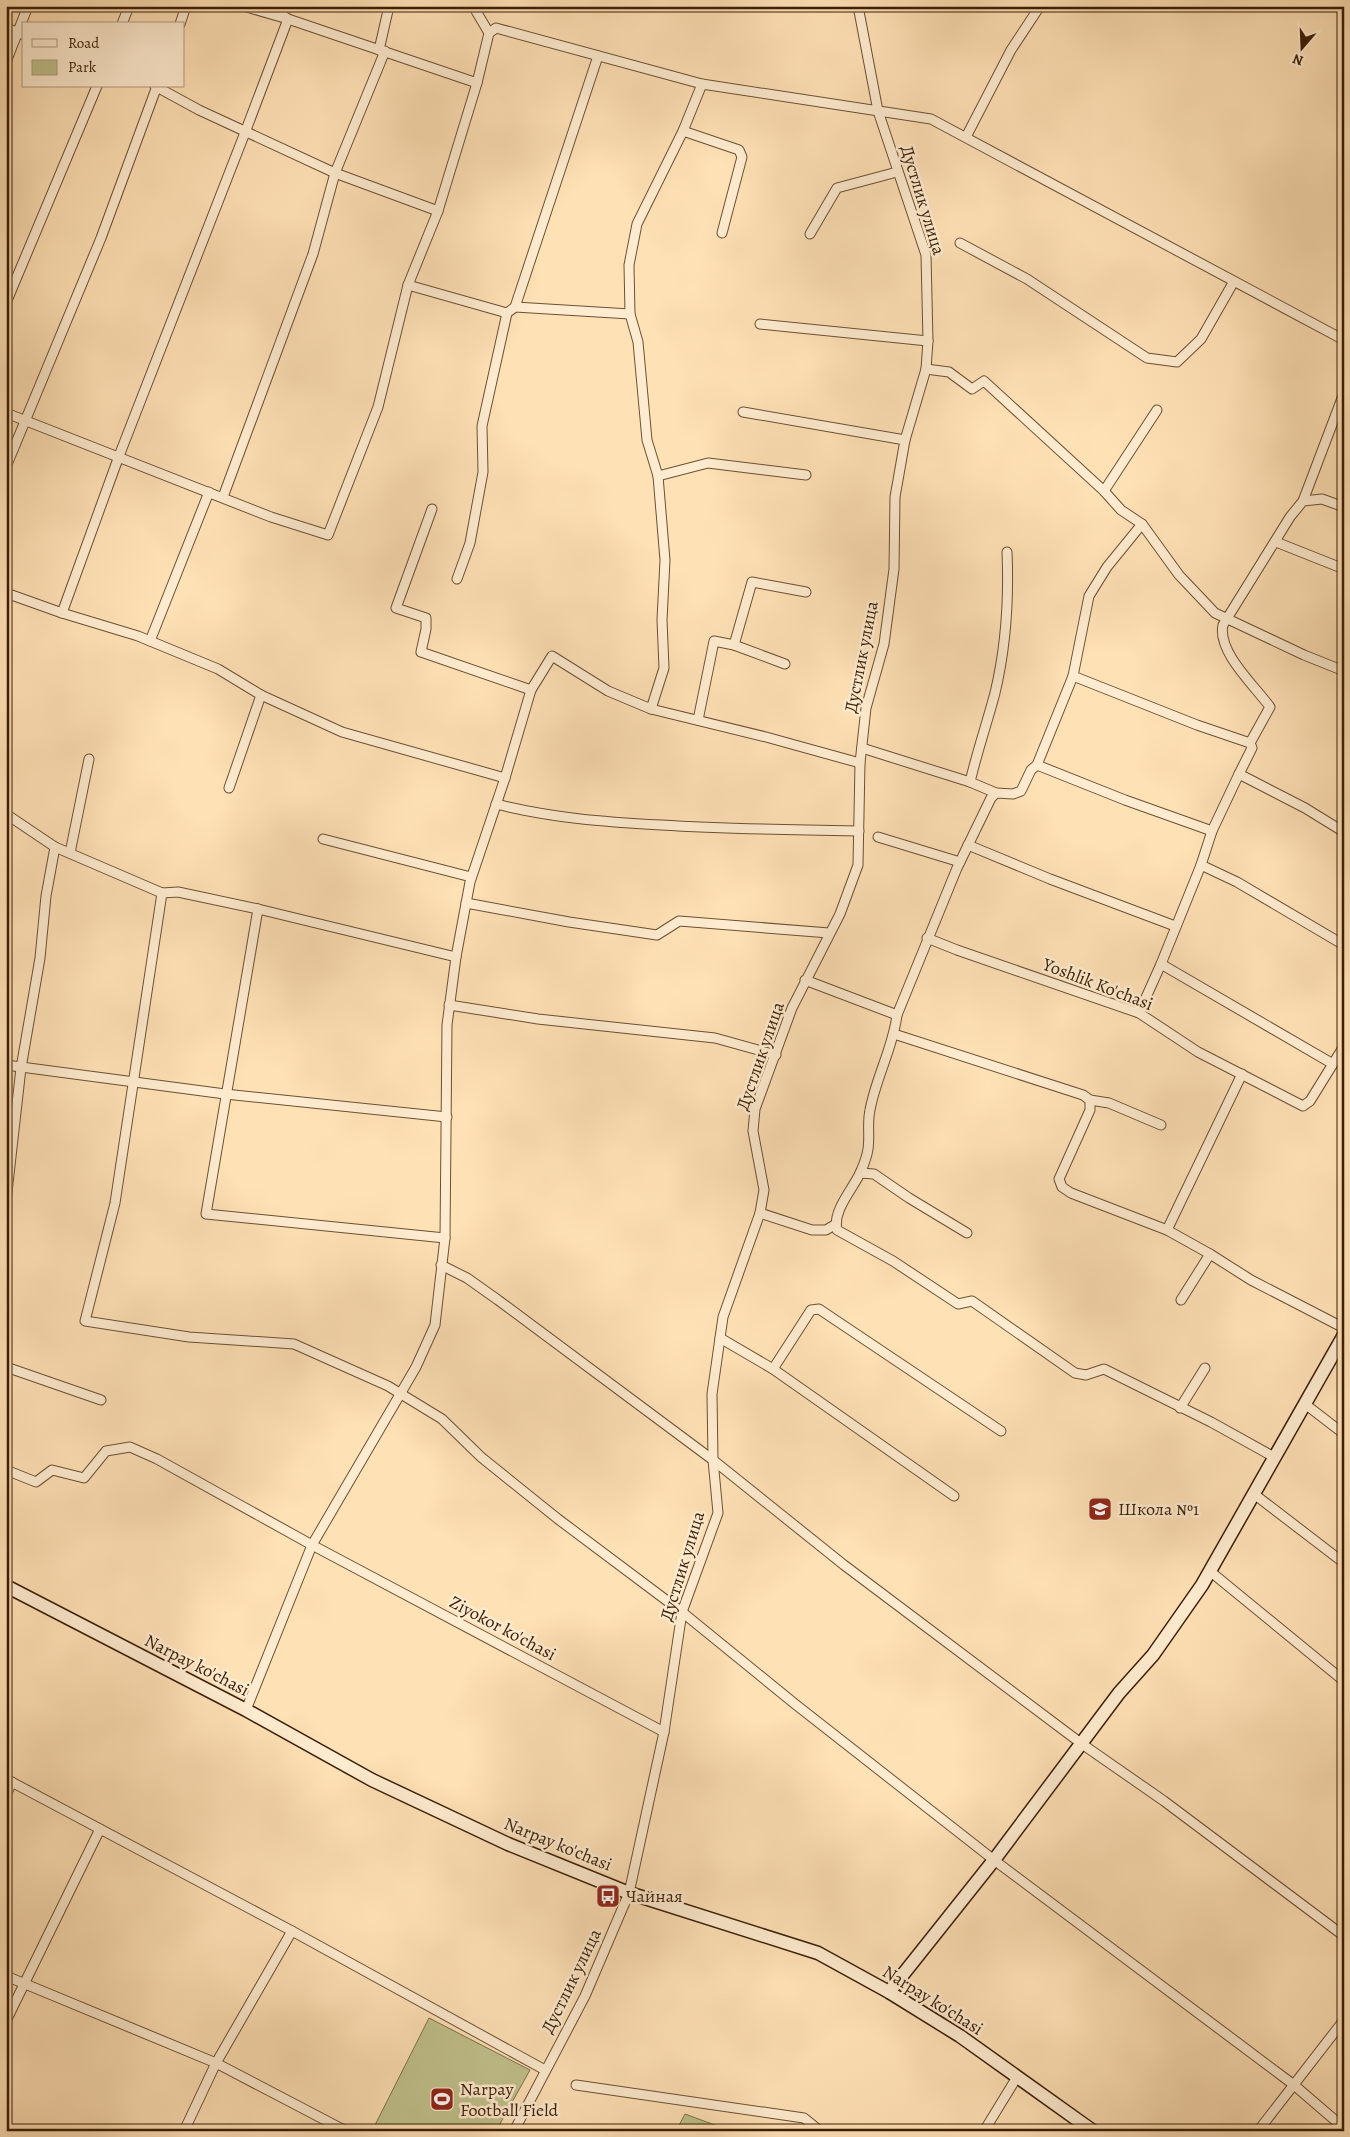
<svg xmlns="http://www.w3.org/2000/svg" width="1350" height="2137" viewBox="0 0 1350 2137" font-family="Alegreya,serif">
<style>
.green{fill:#c1c28d;stroke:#7e704a}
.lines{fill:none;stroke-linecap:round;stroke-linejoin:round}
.street-casing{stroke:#6c5033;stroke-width:11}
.secondary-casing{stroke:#3b1f07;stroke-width:15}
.street{stroke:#ffecd0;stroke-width:9}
.secondary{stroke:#ffecd0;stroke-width:12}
.labels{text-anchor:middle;stroke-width:5;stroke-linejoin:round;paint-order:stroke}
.street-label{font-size:18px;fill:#3b1f07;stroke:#ffecd0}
.poi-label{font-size:18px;fill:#3b1f07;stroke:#ffecd0;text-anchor:start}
</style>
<rect width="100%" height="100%" fill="#ffe1b6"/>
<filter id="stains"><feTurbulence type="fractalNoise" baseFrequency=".004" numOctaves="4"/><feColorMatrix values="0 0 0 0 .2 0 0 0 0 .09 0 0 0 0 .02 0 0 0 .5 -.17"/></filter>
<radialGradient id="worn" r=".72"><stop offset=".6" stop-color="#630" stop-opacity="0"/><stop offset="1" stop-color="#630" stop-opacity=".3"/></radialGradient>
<g class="green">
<polygon points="429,2018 530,2070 496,2131 372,2131"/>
<polygon points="685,2114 731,2131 676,2131"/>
</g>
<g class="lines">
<g class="street-casing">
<g id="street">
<polyline points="243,6 288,19 477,83"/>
<polyline points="477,6 476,11 489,33"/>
<polyline points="122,24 129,6"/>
<polyline points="180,24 186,6"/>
<polyline points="6,28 22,34"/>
<polyline points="379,50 389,6"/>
<polyline points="6,62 28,6"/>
<polyline points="155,86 199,110 335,173 438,211"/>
<polyline points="683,131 739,150 742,157 722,233"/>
<polyline points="966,137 1011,50 1040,6"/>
<polyline points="810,234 837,188 897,172"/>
<polyline points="960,243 1027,279 1147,358 1177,362 1201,339 1233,283"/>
<polyline points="408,285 507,313 515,307 598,56"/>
<polyline points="6,303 97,86"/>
<polyline points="515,307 630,314"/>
<polyline points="760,324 928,341"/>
<polyline points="926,369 949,372 972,389 984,381 1104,491 1121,510 1142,524 1179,575 1215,613 1304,655 1344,671"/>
<polyline points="743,412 905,440"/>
<polyline points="6,413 271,517 328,535 378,407 408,285 438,211 477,83 489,33 496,28 702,84 931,119 1344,340"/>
<polyline points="6,467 101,238 157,86"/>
<polyline points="658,476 708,463 806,475"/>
<polyline points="1104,491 1157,410"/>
<polyline points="223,497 313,254 335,173 385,51"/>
<polyline points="1303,501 1344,393"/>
<path d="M1142,524L1107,567L1089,596L1073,676L1037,765L1031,770L1021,791L1013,794L996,793L991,798L957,868L897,1015C893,1048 876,1077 870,1110C867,1123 870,1136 868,1149C867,1156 864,1164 861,1171C854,1188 832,1210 837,1230L893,1261L958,1304L972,1301L1075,1373L1086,1375L1104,1369L1211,1422L1274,1457"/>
<polyline points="1276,542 1344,569"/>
<polyline points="457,579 470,543 483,472 482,426 507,313"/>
<polyline points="6,593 62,613 138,636 218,669 261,695 342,732 505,778"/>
<polyline points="62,613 119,456 246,130 288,19 280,13 281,6"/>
<polyline points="150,641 209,492"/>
<polyline points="734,645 752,582 806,592"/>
<polyline points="1073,676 1197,725 1250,743 1252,748 1239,774 1305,808 1344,832"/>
<polyline points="531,690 552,656 608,691 651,709 766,737 860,763"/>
<polyline points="651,709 664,668 662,620 665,560 658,476 647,440 638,342 630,314 629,265 637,224 683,131 702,84"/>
<polyline points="698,720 714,641 734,645 785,664"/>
<path d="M1250,743L1270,707C1255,686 1217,652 1223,625L1290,517L1303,501L1322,499L1344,507"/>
<polyline points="862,748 970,782"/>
<polyline points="1037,765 1125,800 1212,831"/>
<polyline points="229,788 261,695"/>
<path d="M996,793L970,782C977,752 987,723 995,693C1006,647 1009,599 1007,552"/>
<path d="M496,804C551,818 605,822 661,825C727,829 793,830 859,831"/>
<polyline points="6,814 55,847 162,893 178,892 258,909 456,957"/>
<polyline points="878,837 960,862"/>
<polyline points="323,839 471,877"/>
<polyline points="968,845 1050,879 1175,926"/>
<polyline points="70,853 89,759"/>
<polyline points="1201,865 1212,831 1239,774"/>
<polyline points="162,893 115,1203 85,1321 189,1337 294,1344 388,1386 442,1419 481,1457 558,1519 682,1612 795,1704 994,1860 1294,2085 1344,2128"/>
<polyline points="466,903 569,922 657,935 679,921 829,933"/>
<polyline points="258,909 206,1214 445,1238"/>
<polyline points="927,938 957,950 1139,1013 1198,1052 1303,1106 1310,1101 1344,1046"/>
<polyline points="1161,964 1201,865 1237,882 1344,945"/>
<polyline points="805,980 897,1015"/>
<polyline points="449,1005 538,1019 715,1038 776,1055"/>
<polyline points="1139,1013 1161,964 1333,1064"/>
<polyline points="894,1034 1083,1095 1090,1100 1090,1110 1059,1179 1062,1187 1071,1193 1167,1230 1210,1254"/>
<polyline points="6,1065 225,1094 447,1117"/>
<polyline points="1090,1100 1109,1103 1161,1125"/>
<polyline points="860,1173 874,1174 909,1198 967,1233"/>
<polyline points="6,1201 21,1068 40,958 46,896 55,847"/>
<polyline points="760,1213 812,1230 826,1230 836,1224"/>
<polyline points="1167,1230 1242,1074"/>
<polyline points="441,1265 467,1278 498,1300 713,1460 844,1565 1082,1744 1164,1801 1344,1936"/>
<polyline points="1181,1300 1210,1254 1251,1280 1344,1328"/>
<polyline points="720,1338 773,1369 954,1496"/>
<polyline points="6,1367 101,1400"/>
<polyline points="773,1369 811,1310 819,1309 1001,1431"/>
<polyline points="1305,1404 1344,1434"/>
<polyline points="1180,1408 1205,1368"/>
<polyline points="6,1470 36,1482 52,1470 84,1478 106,1451 130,1447 157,1459 312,1545 664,1732"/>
<polyline points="1254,1494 1344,1563"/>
<polyline points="1211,1572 1344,1681"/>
<polyline points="246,1710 312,1545 416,1367 435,1325 445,1238 447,1025 456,957 470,882 505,778 531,690 421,652 426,629 426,618 396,608 432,509"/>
<polyline points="6,1779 292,1931 545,2070"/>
<polyline points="6,1795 12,1782"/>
<polyline points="6,1976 216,2063 346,2131"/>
<polyline points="6,2021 100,1829"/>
<polyline points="576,2085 804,2118 820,2131"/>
<polyline points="184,2131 216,2063 292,1931"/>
<polyline points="514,2131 585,1996 629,1893 664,1732 682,1612 718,1513 713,1460 712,1394 723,1317 760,1213 764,1190 753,1131 755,1109 792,1008 840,914 858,865 860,763 866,708 884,644 894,569 895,497 905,440 926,369 928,341 926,255 878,111 858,6"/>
<polyline points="984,2131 1017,2077"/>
<polyline points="1258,2131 1344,2020"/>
</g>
</g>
<g class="secondary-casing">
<g id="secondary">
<polyline points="6,1586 246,1710 372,1780 508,1844 629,1893 818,1953 889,1992 960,2036 1093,2131"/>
<polyline points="889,1992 994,1860 1119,1693 1153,1655 1202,1585 1344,1335"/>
</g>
</g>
<use href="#street" class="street"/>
<use href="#secondary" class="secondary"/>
</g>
<defs>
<g id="school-square" transform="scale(1.25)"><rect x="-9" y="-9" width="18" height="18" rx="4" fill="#8f2418" stroke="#ffecd0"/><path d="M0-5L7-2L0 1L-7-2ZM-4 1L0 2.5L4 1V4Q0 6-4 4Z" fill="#fff"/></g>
<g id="bus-square" transform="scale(1.25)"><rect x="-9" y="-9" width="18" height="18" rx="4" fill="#8f2418" stroke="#ffecd0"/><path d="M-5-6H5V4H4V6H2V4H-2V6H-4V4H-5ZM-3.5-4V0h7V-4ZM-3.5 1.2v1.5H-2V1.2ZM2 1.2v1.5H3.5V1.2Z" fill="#fff"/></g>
<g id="stadium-square" transform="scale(1.25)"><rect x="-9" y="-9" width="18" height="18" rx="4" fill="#8f2418" stroke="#ffecd0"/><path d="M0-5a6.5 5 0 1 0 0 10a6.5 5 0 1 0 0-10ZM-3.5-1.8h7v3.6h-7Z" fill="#fff"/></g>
</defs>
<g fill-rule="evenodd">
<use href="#school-square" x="1100" y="1509"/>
<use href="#bus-square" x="608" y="1896"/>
<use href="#stadium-square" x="442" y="2099"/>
</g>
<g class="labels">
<g class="street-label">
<text transform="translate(923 200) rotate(73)" y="6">Дустлик улица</text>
<text transform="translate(861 657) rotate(-79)" y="6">Дустлик улица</text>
<text transform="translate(1098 984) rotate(21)" y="6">Yoshlik Ko'chasi</text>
<text transform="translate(760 1056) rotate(-71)" y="6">Дустлик улица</text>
<text transform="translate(682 1566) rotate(-73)" y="6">Дустлик улица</text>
<text transform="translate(503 1628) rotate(28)" y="6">Ziyokor ko'chasi</text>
<text transform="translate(197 1665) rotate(27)" y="6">Narpay ko'chasi</text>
<text transform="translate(558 1844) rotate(22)" y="6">Narpay ko'chasi</text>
<text transform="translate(571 1981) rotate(-64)" y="6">Дустлик улица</text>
<text transform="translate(933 2000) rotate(32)" y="6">Narpay ko'chasi</text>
</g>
<g class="poi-label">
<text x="1118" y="1515">Школа №1</text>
<text x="626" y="1902">Чайная</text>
<text x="460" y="2095">Narpay<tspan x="460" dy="21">Football Field</tspan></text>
</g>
</g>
<rect width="1350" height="2137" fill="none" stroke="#ffe1b6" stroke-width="25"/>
<rect x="8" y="8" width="1335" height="2122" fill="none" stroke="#3b1f07" stroke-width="2.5"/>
<rect x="12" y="12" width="1325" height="2112" fill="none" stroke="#3b1f07"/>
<rect x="22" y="22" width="162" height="65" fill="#ffecd0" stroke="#b19a80"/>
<rect x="32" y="39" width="25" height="8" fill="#ffecd0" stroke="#b19a80"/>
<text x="68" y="48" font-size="15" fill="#3b1f07">Road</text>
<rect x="32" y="60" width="25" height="15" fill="#c1c28d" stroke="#b19a80"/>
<text x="68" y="72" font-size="15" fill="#3b1f07">Park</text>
<g transform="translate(1302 48) rotate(199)" stroke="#ffecd0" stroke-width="4" paint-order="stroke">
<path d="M0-4L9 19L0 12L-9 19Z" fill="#3b1f07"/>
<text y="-8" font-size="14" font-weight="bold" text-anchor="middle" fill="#3b1f07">N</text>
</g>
<rect width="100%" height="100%" filter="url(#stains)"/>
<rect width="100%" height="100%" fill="url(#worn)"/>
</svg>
